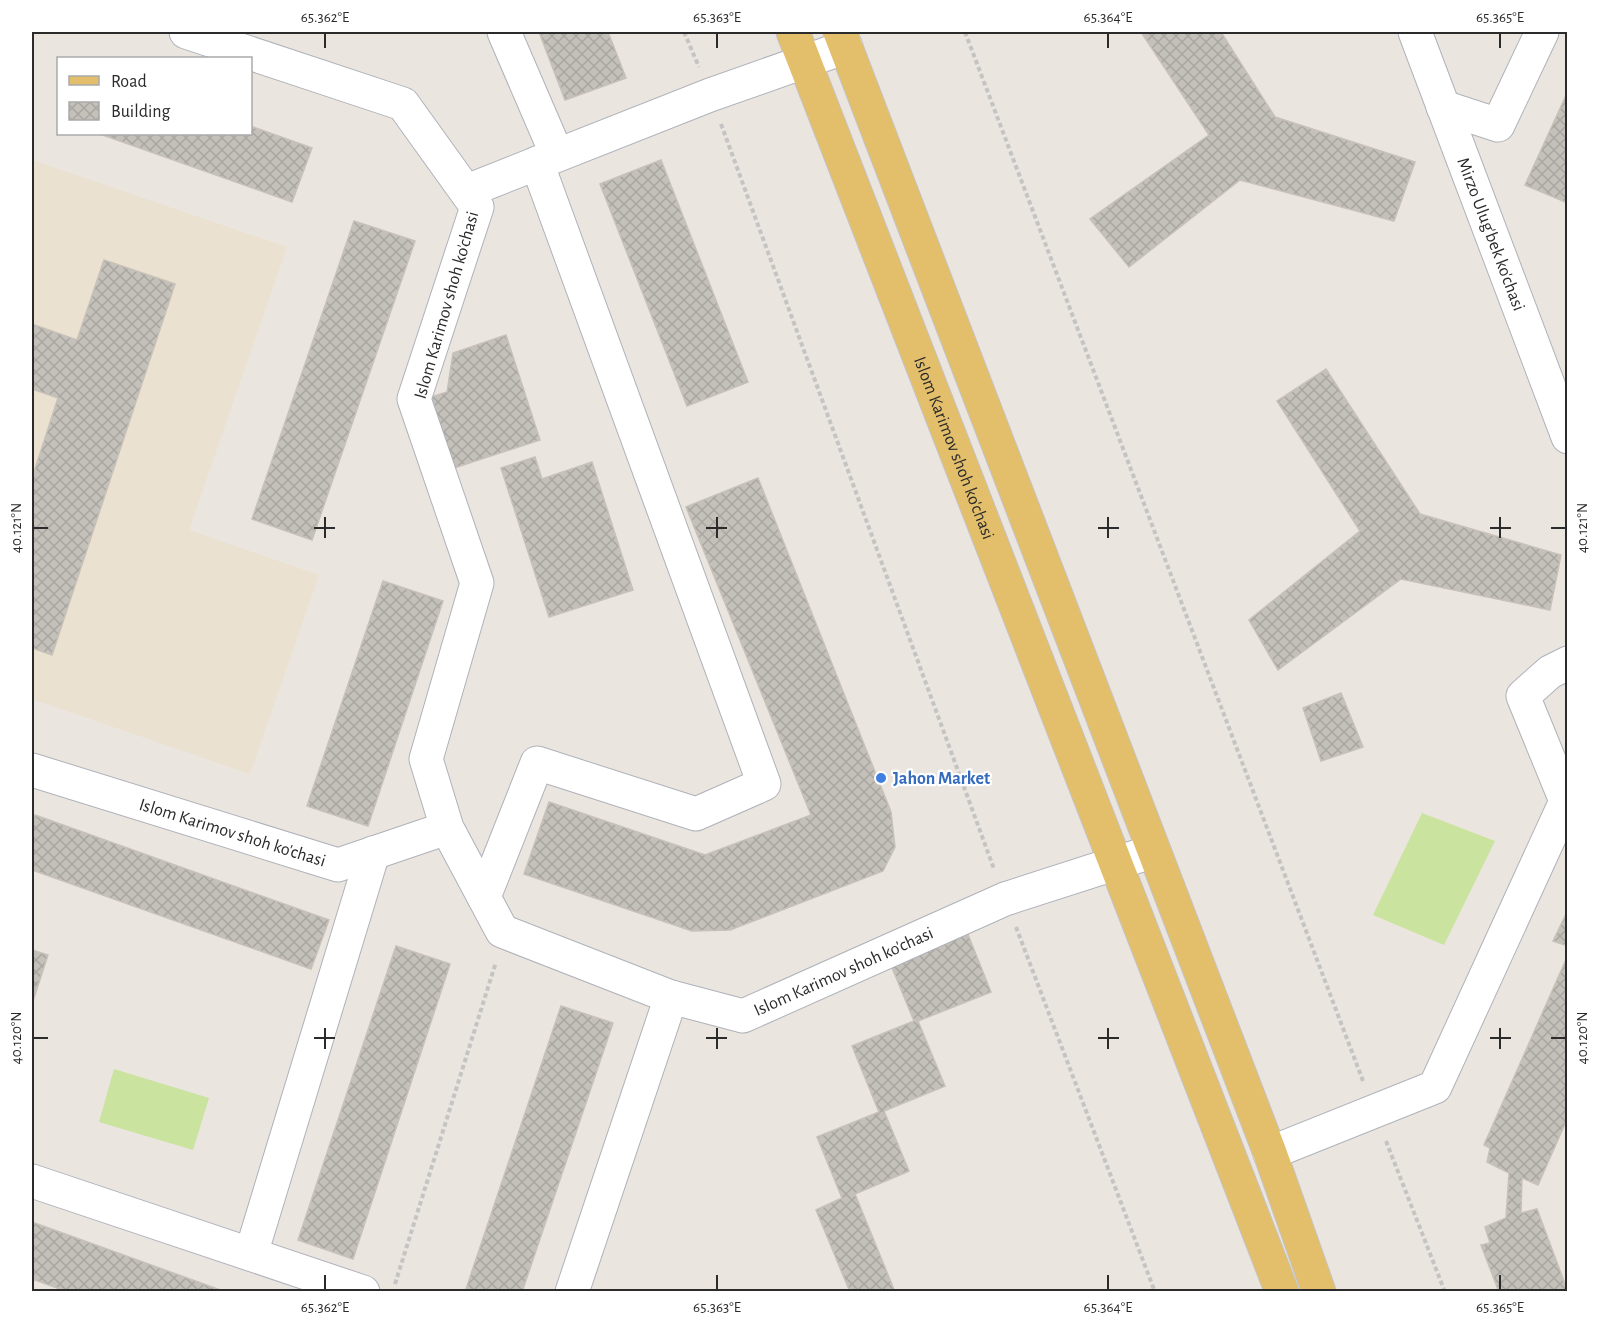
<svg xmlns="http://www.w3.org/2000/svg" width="1599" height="1323" viewBox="0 0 1599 1323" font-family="'Alegreya Sans',sans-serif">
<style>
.education{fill:#ebe1d0}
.pitch{fill:#cae39e}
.building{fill:url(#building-cross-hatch);stroke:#c7c1b9;stroke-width:1.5}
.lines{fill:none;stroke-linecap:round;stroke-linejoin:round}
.minor-casing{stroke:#afb2ba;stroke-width:35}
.major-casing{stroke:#c4c4c4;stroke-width:35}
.path{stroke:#c4c4c4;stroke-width:4;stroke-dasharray:4.5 3;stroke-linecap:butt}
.minor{stroke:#fff;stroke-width:33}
.major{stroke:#e3bf6c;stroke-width:33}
.ticks{fill:none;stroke:#2b2b2b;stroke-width:2}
.shop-dot{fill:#3f7fe0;stroke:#fff;stroke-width:2}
.labels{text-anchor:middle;stroke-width:4.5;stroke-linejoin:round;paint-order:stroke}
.street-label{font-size:18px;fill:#2b2b2b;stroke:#fff}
.shop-label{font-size:18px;font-weight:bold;fill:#366cbe;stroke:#fff;text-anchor:start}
.neatline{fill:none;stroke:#2b2b2b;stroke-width:2}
.ticks-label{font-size:15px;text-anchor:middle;fill:#2b2b2b}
</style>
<defs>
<pattern id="building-cross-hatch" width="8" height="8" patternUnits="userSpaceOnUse" patternTransform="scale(1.5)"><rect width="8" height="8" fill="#c4c0ba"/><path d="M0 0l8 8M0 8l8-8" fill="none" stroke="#a9a5a0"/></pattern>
</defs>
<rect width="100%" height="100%" fill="#ebe5df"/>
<polygon class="education" points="32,160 287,247 189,530 319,575 250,774 32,699"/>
<g class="pitch">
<polygon points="1422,813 1495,841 1444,945 1373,915"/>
<polygon points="114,1069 209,1098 193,1150 99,1122"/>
</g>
<g class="building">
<polygon points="539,32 608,32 626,78 565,100"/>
<polygon points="1141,32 1221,32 1275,117 1415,162 1394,221 1240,180 1129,267 1090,219 1209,135"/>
<polygon points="1568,91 1568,203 1525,185"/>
<polygon points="250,126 312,148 292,202 100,134 250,134"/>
<polygon points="661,160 748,382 687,406 600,184"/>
<polygon points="354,221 415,241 312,540 252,519"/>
<polygon points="104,260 175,284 52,655 32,648 32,478 58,398 32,389 32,324 77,340"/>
<polygon points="506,335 540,440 454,468 431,397 447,392 453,353"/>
<polygon points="1326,369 1420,514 1561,555 1550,610 1401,579 1278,670 1249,620 1360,531 1277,401"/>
<polygon points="535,457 542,479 592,462 633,590 549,617 501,468"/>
<polygon points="758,478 891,812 895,847 883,871 730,930 692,931 524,874 549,802 705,855 811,815 686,507"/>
<polygon points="383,581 443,601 368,826 307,806"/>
<polygon points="1341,693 1363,747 1321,761 1303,708"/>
<polygon points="35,815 329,920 311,969 32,870 32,824"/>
<polygon points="1568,910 1568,946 1553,941"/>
<polygon points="965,927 991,992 918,1021 945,1086 884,1111 909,1171 855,1194 895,1292 850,1292 816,1210 842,1198 817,1137 879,1112 852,1046 914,1021 888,958"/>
<polygon points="396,946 450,964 353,1259 298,1240"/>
<polygon points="32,950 48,955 32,1004"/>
<polygon points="1568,955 1568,1117 1538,1185 1522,1178 1521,1213 1537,1209 1568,1292 1499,1292 1481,1245 1490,1243 1485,1227 1506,1218 1509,1173 1487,1162 1490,1148 1484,1145"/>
<polygon points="561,1006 613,1023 522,1292 465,1292"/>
<polygon points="32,1222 226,1292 68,1292 32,1279"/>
</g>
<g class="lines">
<g class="minor-casing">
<g id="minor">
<path id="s1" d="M186,32L403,104L477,207L414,399L477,583L426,759L447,828L502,931L671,997L743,1016L1005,899L1154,851"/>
<polyline points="504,32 557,155"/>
<path id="s2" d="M1415,32L1568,437"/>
<polyline points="1443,107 1498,125 1542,32"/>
<polyline points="467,191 710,95 846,47"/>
<path id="s3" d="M32,770L338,865L447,828"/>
<polyline points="484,897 537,763 696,814 764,784 537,163"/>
<polyline points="1270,1153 1435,1087 1566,801 1523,696 1550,672 1568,663"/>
<polyline points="32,1181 363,1292"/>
<polyline points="251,1254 373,853"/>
<polyline points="572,1292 671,997"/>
</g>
</g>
<g class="major-casing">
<g id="major">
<path id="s4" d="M793,32L1282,1292"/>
<polyline points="840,32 1270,1153 1319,1292"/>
</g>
</g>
<g class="path">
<polyline points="684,32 699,67"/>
<polyline points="965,32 1363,1081"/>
<polyline points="721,124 994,869"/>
<polyline points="1016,927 1155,1292"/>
<polyline points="1386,1141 1445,1292"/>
<polyline points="395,1284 496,962"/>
</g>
<use href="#minor" class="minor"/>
<use href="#major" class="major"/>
</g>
<path class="ticks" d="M325,33V48M717,33V48M1108,33V48M1500,33V48M325,517V538M717,517V538M1108,517V538M1500,517V538M33,528H48M314,528H335M706,528H727M1098,528H1119M1490,528H1511M1551,528H1566M325,1028V1049M717,1028V1049M1108,1028V1049M1500,1028V1049M33,1038H48M314,1038H335M706,1038H727M1098,1038H1119M1490,1038H1511M1551,1038H1566M325,1275V1290M717,1275V1290M1108,1275V1290M1500,1275V1290"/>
<circle class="shop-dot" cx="881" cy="778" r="6"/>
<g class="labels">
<g class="street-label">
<text dy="6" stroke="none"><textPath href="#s2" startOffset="216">Mirzo Ulug'bek ko'chasi</textPath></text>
<text transform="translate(446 305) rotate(-74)" y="6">Islom Karimov shoh ko'chasi</text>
<text dy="6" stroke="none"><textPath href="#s4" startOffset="446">Islom Karimov shoh ko'chasi</textPath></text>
<text dy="6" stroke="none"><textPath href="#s3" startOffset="210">Islom Karimov shoh ko'chasi</textPath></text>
<text dy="6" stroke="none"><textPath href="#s1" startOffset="1490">Islom Karimov shoh ko'chasi</textPath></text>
</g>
<g class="shop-label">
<text x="893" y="784">Jahon Market</text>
</g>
</g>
<rect width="1599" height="1323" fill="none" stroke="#ffffff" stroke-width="66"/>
<rect x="57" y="57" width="195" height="78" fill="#ffffff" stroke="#aaaaaa" stroke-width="1.5"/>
<rect x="69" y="76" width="30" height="9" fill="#e3bf6c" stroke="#aaaaaa" stroke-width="1.5"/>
<text x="111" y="87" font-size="18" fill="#2b2b2b">Road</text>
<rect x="69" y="102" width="30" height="18" fill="url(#building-cross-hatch)" stroke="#aaaaaa" stroke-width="1.5"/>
<text x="111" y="117" font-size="18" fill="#2b2b2b">Building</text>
<rect x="33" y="33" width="1533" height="1257" class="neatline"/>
<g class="ticks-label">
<text x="325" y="22">65.362°E</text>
<text x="717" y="22">65.363°E</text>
<text x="1108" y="22">65.364°E</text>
<text x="1500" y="22">65.365°E</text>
<text transform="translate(16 528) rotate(-90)" y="5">40.121°N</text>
<text transform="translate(1582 528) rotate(-90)" y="5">40.121°N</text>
<text transform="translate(16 1038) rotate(-90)" y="5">40.120°N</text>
<text transform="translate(1582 1038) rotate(-90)" y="5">40.120°N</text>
<text x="325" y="1312">65.362°E</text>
<text x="717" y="1312">65.363°E</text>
<text x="1108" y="1312">65.364°E</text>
<text x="1500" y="1312">65.365°E</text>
</g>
</svg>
